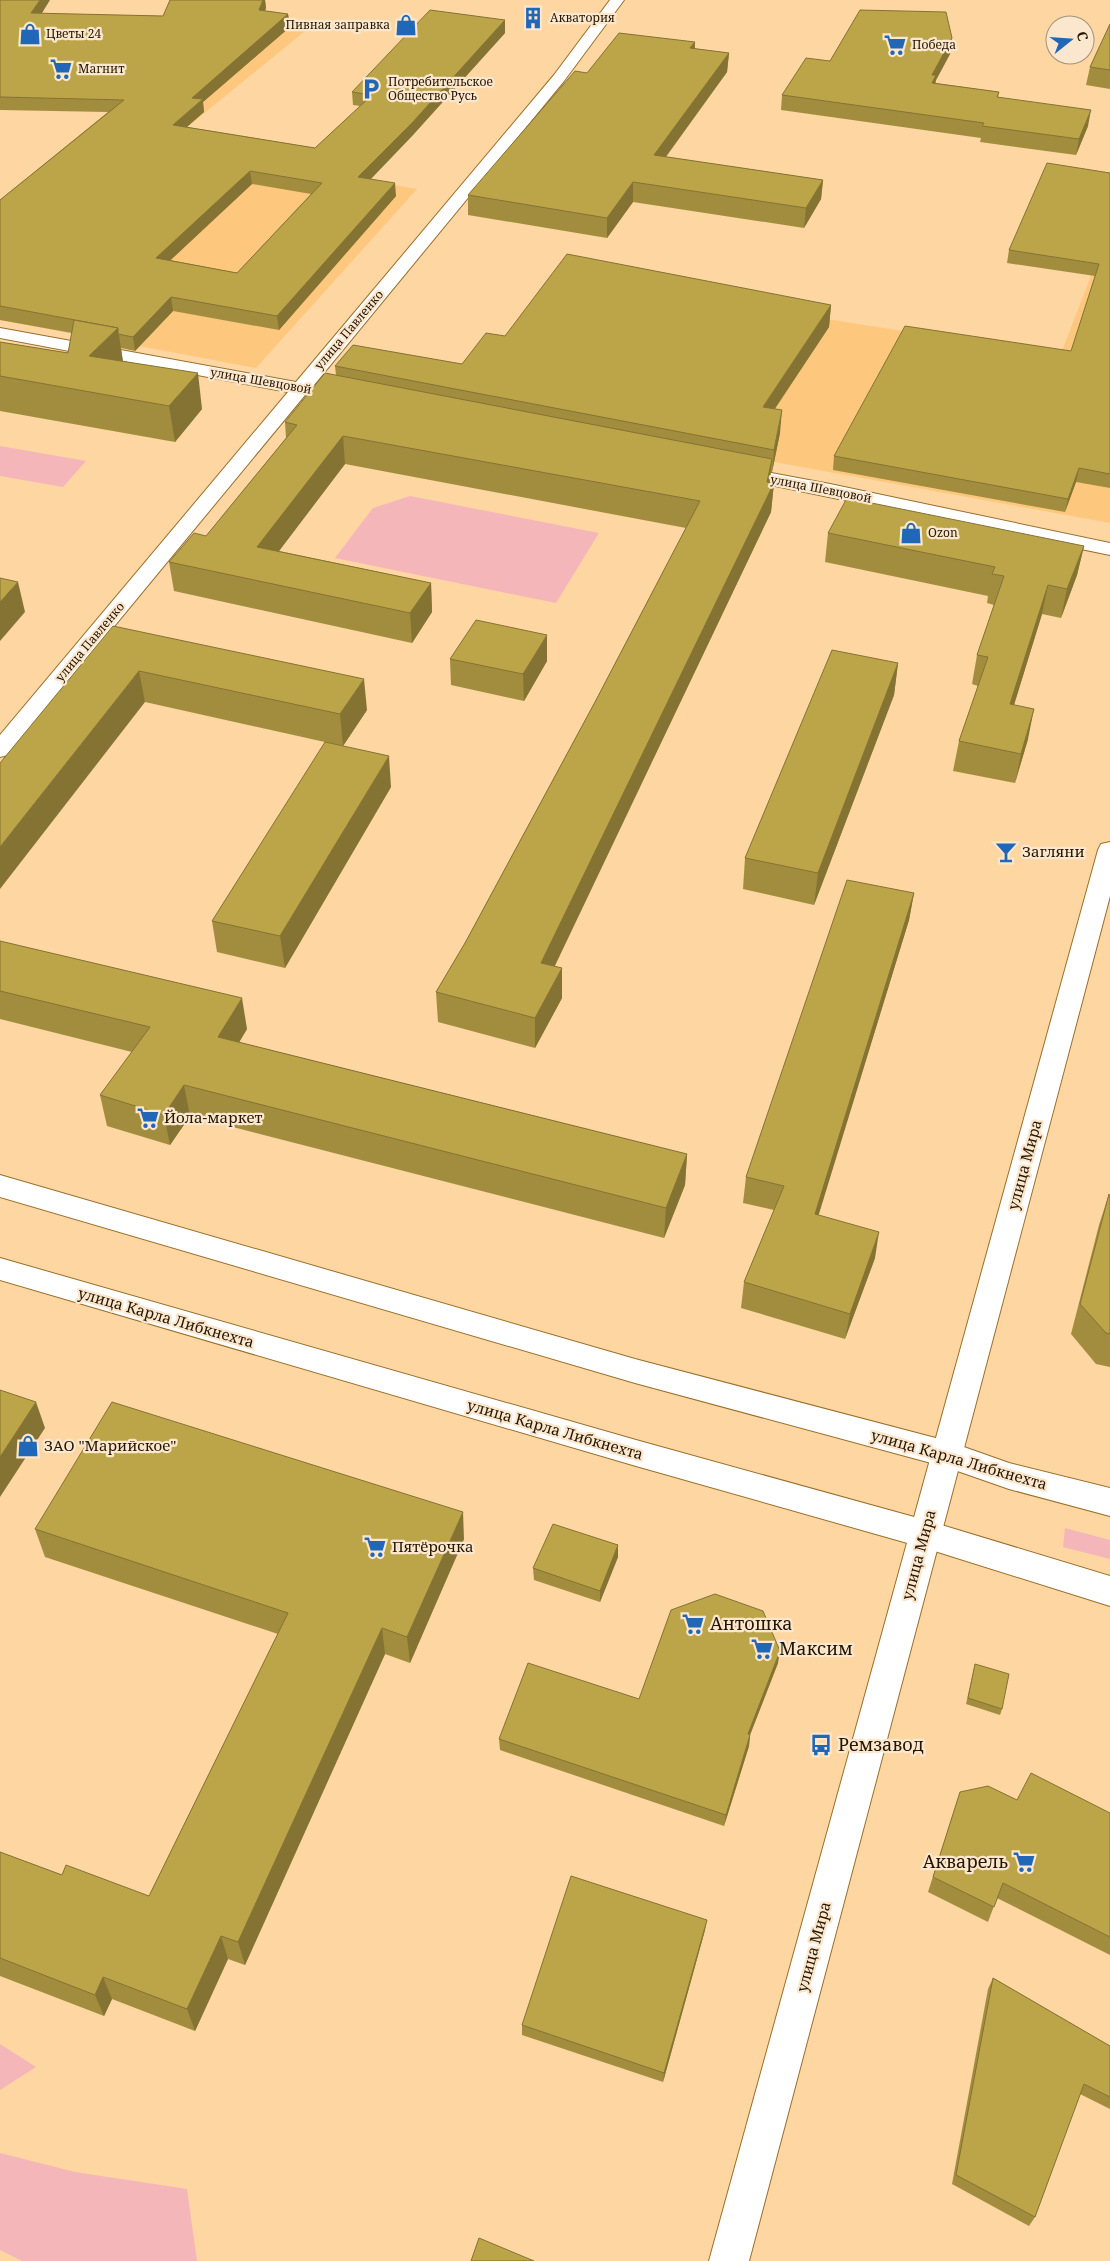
<svg xmlns="http://www.w3.org/2000/svg" width="1110" height="2261" viewBox="0 0 1110 2261" font-family="'Noto Serif',serif">
<style>
.built{fill:#fdc87e}
.green{fill:#f5b6ba}
.lines{fill:none;stroke-linecap:round;stroke-linejoin:round}
.street-casing{stroke:#9a6f2b;stroke-width:2}
.secondary-casing{stroke:#9a6f2b;stroke-width:2}
.primary-casing{stroke:#9a6f2b;stroke-width:2}
.street{fill:#fff;fill-rule:evenodd}
.secondary{fill:#fff;fill-rule:evenodd}
.primary{fill:#fff;fill-rule:evenodd}
.wall{fill:#a28d3f;fill-rule:evenodd}
.shaded-wall{fill:#847333}
.building{fill:#bca449;stroke:#847333;fill-rule:evenodd}
.labels{text-anchor:middle;stroke-width:4.5;stroke-linejoin:round;paint-order:stroke}
.far-poi-label{font-size:12px;fill:#261500;stroke:#fae7cd;text-anchor:start}
.far-street-label{font-size:12px;fill:#261500;stroke:#fae7cd}
.poi-label{font-size:15px;fill:#261500;stroke:#fae7cd;text-anchor:start}
.street-label{font-size:15px;fill:#261500;stroke:#fae7cd}
.near-poi-label{font-size:18px;fill:#261500;stroke:#fae7cd;text-anchor:start}
</style>
<rect width="100%" height="100%" fill="#fdd6a2"/>
<g class="built">
<polygon points="262,20 310,27 175,137 271,164 417,189 256,368 0,320 0,216"/>
<polygon points="1097,260 1110,262 1110,523 532,418 637,289 1060,356"/>
</g>
<g class="green">
<polygon points="0,446 86,461 63,487 0,476"/>
<polygon points="410,496 599,533 556,603 335,558 373,508"/>
<polygon points="1065,1528 1110,1540 1110,1559 1063,1547"/>
<polygon points="0,2044 36,2067 0,2090"/>
<polygon points="0,2153 75,2172 187,2189 197,2261 22,2261 0,2250"/>
</g>
<g class="lines">
<g class="street-casing">
<g id="street">
<polygon points="610,0 624,0 564,81 314,385 355,393 357,397 355,401 348,403 305,395 8,755 0,757 0,735 288,392 0,338 0,328 296,382 554,75"/>
<polygon points="734,466 830,484 1110,543 1110,555 727,476 724,472 727,468"/>
</g>
</g>
<g class="secondary-casing">
<g id="secondary">
<polygon points="0,1175 635,1359 947,1441 1009,1463 1110,1488 1110,1516 1009,1489 946,1467 635,1383 0,1197"/>
<polygon points="0,1258 636,1440 925,1520 1110,1576 1110,1606 925,1548 636,1466 0,1280"/>
</g>
</g>
<g class="primary-casing">
<polygon id="primary" points="1110,842 1110,896 749,2261 709,2261 1098,850 1101,844"/>
</g>
<use href="#street" class="street"/>
<use href="#secondary" class="secondary"/>
<use href="#primary" class="primary"/>
</g>
<g class="wall">
<path d="M0,0L41,14L163,16L170,0H265L266,8L265,11L288,14L290,27L203,102L204,112L187,127L315,148L360,106L353,105L352,92L505,33L412,136L371,179L396,196L279,330L173,311L135,351L121,348L123,361L202,409L175,442L0,411V342L68,353L72,333L0,320V200L108,112L0,110ZM252,184L311,194L237,273L170,260Z"/>
<polygon points="1110,24 1110,89 1086,85 1090,67"/>
<polygon points="952,38 950,54 936,80 935,83 999,92 998,97 1088,126 1076,155 980,142 981,138 781,110 782,95 830,61"/>
<polygon points="695,42 695,49 729,53 727,72 666,157 823,180 821,199 804,228 633,202 607,238 468,215 468,195 587,73"/>
<polygon points="1110,173 1110,488 1076,482 1065,512 833,470 834,456 1071,351 1095,276 1007,263 1009,250"/>
<polygon points="831,305 829,327 775,409 780,433 772,472 771,472 770,482 774,483 771,512 554,966 562,968 562,998 535,1048 438,1022 436,992 465,943 595,702 686,528 345,464 279,551 431,583 432,612 412,643 174,591 169,562 206,536 286,438 285,422 336,375 335,366 462,364 505,336"/>
<polygon points="828,533 1084,546 1077,575 1061,618 1042,614 1014,705 1028,739 1015,783 953,771 959,741 978,686 972,684 977,655 994,605 987,603 988,596 825,562"/>
<polygon points="113,626 367,710 343,746 145,702"/>
<polygon points="450,659 547,661 524,701 451,685"/>
<polygon points="898,663 894,695 814,905 743,889 745,858"/>
<polygon points="391,787 285,968 217,952 212,921"/>
<polygon points="914,893 909,920 818,1215 875,1258 845,1339 741,1308 744,1282 774,1210 743,1203 746,1177"/>
<polygon points="0,941 247,1029 239,1042 687,1154 685,1185 664,1238 190,1116 170,1145 107,1126 100,1095 132,1052 0,1019"/>
<polygon points="1109,1194 1110,1195 1110,1367 1096,1364 1071,1334 1099,1225"/>
<polygon points="35,1529 464,1539 410,1663 385,1654 245,1965 228,1959 195,2031 112,1999 104,2016 0,1976 0,1852 62,1875 149,1896 278,1634 45,1557"/>
<polygon points="618,1545 618,1557 600,1602 534,1580 533,1568"/>
<polygon points="778,1663 750,1735 749,1746 724,1826 500,1750 499,1739 639,1699"/>
<polygon points="975,1664 1002,1709 1000,1715 966,1704"/>
<polygon points="960,1792 1110,1813 1110,1955 997,1898 988,1922 928,1892"/>
<polygon points="705,1930 663,2082 522,2035 522,2025"/>
<polygon points="993,1978 1110,2046 1110,2109 1080,2094 1035,2217 1029,2226 952,2184 988,1989"/>
</g>
<g class="shaded-wall">
<polygon points="40,0 50,0 34,26 31,13"/>
<polygon points="263,0 265,0 266,8 260,22 259,10"/>
<polygon points="288,14 290,27 203,102 204,112 174,138 173,125 192,98"/>
<polygon points="505,20 505,33 412,136 359,191 358,177"/>
<polygon points="952,38 950,54 936,80 934,91 930,98 932,75"/>
<polygon points="695,42 694,60 690,48"/>
<polygon points="729,53 727,72 653,174 654,155"/>
<polygon points="1091,110 1088,126 1076,155 1079,139"/>
<polygon points="250,171 252,184 158,272 156,258"/>
<polygon points="823,180 821,199 804,228 806,208"/>
<polygon points="633,182 633,202 607,238 607,218"/>
<polygon points="395,183 396,196 279,330 277,316"/>
<polygon points="171,297 173,311 135,351 133,337"/>
<polygon points="831,305 829,327 761,429 763,407"/>
<polygon points="118,328 123,363 89,356"/>
<polygon points="198,373 202,409 175,442 169,406"/>
<polygon points="782,410 780,433 772,472 774,450"/>
<polygon points="343,436 345,464 260,576 257,547"/>
<polygon points="772,459 769,487 774,483 771,512 542,993 541,963 767,482"/>
<polygon points="1079,468 1076,482 1065,512 1068,499"/>
<polygon points="1084,546 1077,575 1061,618 1067,589"/>
<polygon points="18,582 25,612 0,641 0,602"/>
<polygon points="431,583 432,612 412,643 410,613"/>
<polygon points="1048,585 1042,614 1005,734 1010,704"/>
<polygon points="547,635 547,661 524,701 523,674"/>
<polygon points="898,663 894,695 814,905 818,873"/>
<polygon points="139,671 145,702 0,889 0,847"/>
<polygon points="364,679 367,710 343,746 340,714"/>
<polygon points="1034,709 1028,739 1015,783 1021,754"/>
<polygon points="389,756 391,787 285,968 280,936"/>
<polygon points="914,893 909,920 811,1240 815,1214"/>
<polygon points="562,968 562,998 535,1048 535,1018"/>
<polygon points="242,998 247,1029 224,1068 218,1037"/>
<polygon points="184,1085 190,1116 170,1145 164,1115"/>
<polygon points="687,1154 685,1185 664,1238 666,1208"/>
<polygon points="879,1232 875,1258 845,1339 850,1314"/>
<polygon points="36,1402 45,1428 0,1497 0,1457"/>
<polygon points="463,1512 464,1539 410,1663 407,1637"/>
<polygon points="618,1545 618,1557 600,1602 600,1591"/>
<polygon points="382,1628 385,1654 245,1965 238,1942"/>
<polygon points="780,1651 778,1663 746,1745 748,1734"/>
<polygon points="750,1735 749,1746 724,1826 726,1815"/>
<polygon points="707,1920 705,1930 663,2082 664,2073"/>
<polygon points="221,1936 228,1959 195,2031 187,2009"/>
<polygon points="103,1977 112,1999 104,2016 95,1995"/>
</g>
<g class="building">
<path d="M0,0H40L31,13L163,16L170,0H263L259,10L288,14L192,98L203,99L173,125L315,148L372,95L352,92L430,10L505,20L412,123L358,177L395,183L277,316L171,297L133,337L118,334V328L0,306V200L124,100L0,97ZM250,171L322,183L237,273L156,258Z"/>
<polygon points="860,10 946,12 952,38 932,75 936,75 932,83 999,92 997,97 1091,110 1079,139 982,126 984,123 782,95 806,58 830,61"/>
<polygon points="1110,24 1110,70 1090,67"/>
<polygon points="619,33 695,42 690,48 729,53 654,155 823,180 806,208 633,182 607,218 468,195 575,71 587,73"/>
<polygon points="1047,163 1110,173 1110,474 1079,468 1068,499 834,456 905,326 1071,351 1099,264 1009,250"/>
<polygon points="567,254 831,305 763,407 782,410 774,450 335,366 353,345 462,364 486,333 505,336"/>
<polygon points="74,320 118,328 89,356 198,373 169,406 0,376 0,342 68,353"/>
<polygon points="325,373 772,459 767,482 774,483 541,963 562,968 535,1018 436,992 465,943 595,702 700,501 343,436 257,547 431,583 410,613 169,562 194,533 206,536 297,425 285,422"/>
<polygon points="847,498 1084,546 1067,589 1048,585 1010,704 1034,709 1021,754 959,741 988,657 977,655 1004,576 992,574 995,567 828,533"/>
<polygon points="0,578 18,582 0,602"/>
<polygon points="476,620 547,635 523,674 450,659"/>
<polygon points="113,626 364,679 340,714 139,671 0,847 0,763"/>
<polygon points="832,650 898,663 818,873 745,858"/>
<polygon points="325,742 389,756 280,936 212,921"/>
<polygon points="847,880 914,893 815,1214 879,1232 850,1314 744,1282 784,1186 746,1177"/>
<polygon points="0,941 242,998 218,1037 687,1154 666,1208 184,1085 164,1115 100,1095 150,1027 0,991"/>
<polygon points="1109,1194 1110,1195 1110,1334 1106,1333 1080,1304"/>
<polygon points="0,1390 36,1402 0,1457"/>
<polygon points="112,1402 463,1512 407,1637 382,1628 238,1942 221,1936 187,2009 103,1977 95,1995 0,1958 0,1852 62,1875 66,1865 149,1896 288,1613 35,1529"/>
<polygon points="553,1524 618,1545 600,1591 533,1568"/>
<polygon points="715,1594 763,1611 780,1651 748,1734 750,1735 726,1815 499,1739 528,1663 639,1699 671,1610"/>
<polygon points="975,1664 1009,1674 1002,1709 968,1698"/>
<polygon points="1031,1773 1110,1813 1110,1937 1003,1883 994,1907 933,1877 960,1792 988,1786 1017,1800"/>
<polygon points="571,1876 707,1920 664,2073 522,2025"/>
<polygon points="993,1978 1110,2046 1110,2097 1084,2084 1035,2217 956,2175"/>
<polygon points="479,2238 534,2261 471,2261"/>
</g>
<defs>
<g id="building-bare" transform="scale(1.725)"><path d="M-4-6H4V6H1V3H-1V6H-4ZM-2.5-4.3h1.7v1.8h-1.7ZM.8-4.3h1.7v1.8H.8ZM-2.5-1h1.7V.8h-1.7ZM.8-1h1.7V.8H.8Z" fill="#2167b7" stroke="#fae7cd" stroke-width="2.5" paint-order="stroke"/></g>
<g id="shop-bare" transform="scale(1.725)"><path d="M-5-2.5h2.3a2.7 3.5 0 0 1 5.4 0H5L5.5 6h-11ZM-1.5-2.5h3a1.5 2.3 0 0 0-3 0Z" fill="#2167b7" stroke="#fae7cd" stroke-width="2.5" paint-order="stroke"/></g>
<g id="supermarket-bare" transform="scale(1.725)"><path d="M-6-5.5h2.5l.6 2H6L4.5 2H-2.5L-4.4-4H-6ZM-1.5 3.2a1.3 1.3 0 1 0 .1 0ZM3 3.2a1.3 1.3 0 1 0 .1 0Z" fill="#2167b7" stroke="#fae7cd" stroke-width="2.5" paint-order="stroke"/></g>
<g id="parking-bare" transform="scale(1.725)"><path d="M-3.5-5.5H1a3.5 3.5 0 0 1 0 7H-1V5.5H-3.5ZM-1-3.4V-.6H.8a1.4 1.4 0 0 0 0-2.8Z" fill="#2167b7" stroke="#fae7cd" stroke-width="2.5" paint-order="stroke"/></g>
<g id="bar-bare" transform="scale(1.725)"><path d="M-6-5H6L.8 .8V4.5H3.5V6h-7V4.5H-.8V.8Z" fill="#2167b7" stroke="#fae7cd" stroke-width="2.5" paint-order="stroke"/></g>
<g id="bus-bare" transform="scale(1.725)"><path d="M-5-6H5V4H4V6H2V4H-2V6H-4V4H-5ZM-3.5-4V0h7V-4ZM-3.5 1.2v1.5H-2V1.2ZM2 1.2v1.5H3.5V1.2Z" fill="#2167b7" stroke="#fae7cd" stroke-width="2.5" paint-order="stroke"/></g>
</defs>
<g fill-rule="evenodd">
<use href="#building-bare" x="533" y="18"/>
<use href="#shop-bare" x="406" y="25"/>
<use href="#shop-bare" x="30" y="34"/>
<use href="#supermarket-bare" x="895" y="45"/>
<use href="#supermarket-bare" x="61" y="69"/>
<use href="#parking-bare" x="371" y="89"/>
<use href="#shop-bare" x="911" y="533"/>
<use href="#bar-bare" x="1006" y="852"/>
<use href="#supermarket-bare" x="148" y="1118"/>
<use href="#shop-bare" x="28" y="1446"/>
<use href="#supermarket-bare" x="375" y="1547"/>
<use href="#supermarket-bare" x="693" y="1624"/>
<use href="#supermarket-bare" x="762" y="1649"/>
<use href="#bus-bare" x="821" y="1745"/>
<use href="#supermarket-bare" x="1024" y="1862"/>
</g>
<g class="labels">
<g class="far-poi-label">
<text x="550" y="22">Акватория</text>
<text x="390" y="29" text-anchor="end">Пивная заправка</text>
<text x="46" y="38">Цветы 24</text>
<text x="912" y="49">Победа</text>
<text x="78" y="73">Магнит</text>
<text x="388" y="86">Потребительское<tspan x="388" dy="14">Общество Русь</tspan></text>
<text x="928" y="537">Ozon</text>
</g>
<g class="far-street-label">
<text transform="translate(349 330) rotate(-50)" y="4">улица Павленко</text>
<text transform="translate(261 381) rotate(10)" y="4">улица Шевцовой</text>
<text transform="translate(821 489) rotate(11)" y="4">улица Шевцовой</text>
<text transform="translate(90 642) rotate(-50)" y="4">улица Павленко</text>
</g>
<g class="poi-label">
<text x="1022" y="857">Загляни</text>
<text x="164" y="1123">Йола-маркет</text>
<text x="44" y="1451">ЗАО "Марийское"</text>
<text x="392" y="1552">Пятёрочка</text>
</g>
<g class="street-label">
<text transform="translate(1025 1165) rotate(-75)" y="5">улица Мира</text>
<text transform="translate(166 1318) rotate(16)" y="5">улица Карла Либкнехта</text>
<text transform="translate(555 1430) rotate(16)" y="5">улица Карла Либкнехта</text>
<text transform="translate(959 1460) rotate(16)" y="5">улица Карла Либкнехта</text>
<text transform="translate(919 1555) rotate(-75)" y="5">улица Мира</text>
<text transform="translate(814 1947) rotate(-75)" y="5">улица Мира</text>
</g>
<g class="near-poi-label">
<text x="710" y="1630">Антошка</text>
<text x="779" y="1655">Максим</text>
<text x="838" y="1751">Ремзавод</text>
<text x="1008" y="1868" text-anchor="end">Акварель</text>
</g>
</g>
<g transform="translate(1070 40) rotate(73)"><circle r="24" fill="#fae7cd" stroke="#a5937b"/>
<path d="M0-4L9 19L0 12L-9 19Z" fill="#2167b7"/>
<text y="-8" font-size="14" font-weight="bold" text-anchor="middle" fill="#261500">С</text>
</g>
</svg>
